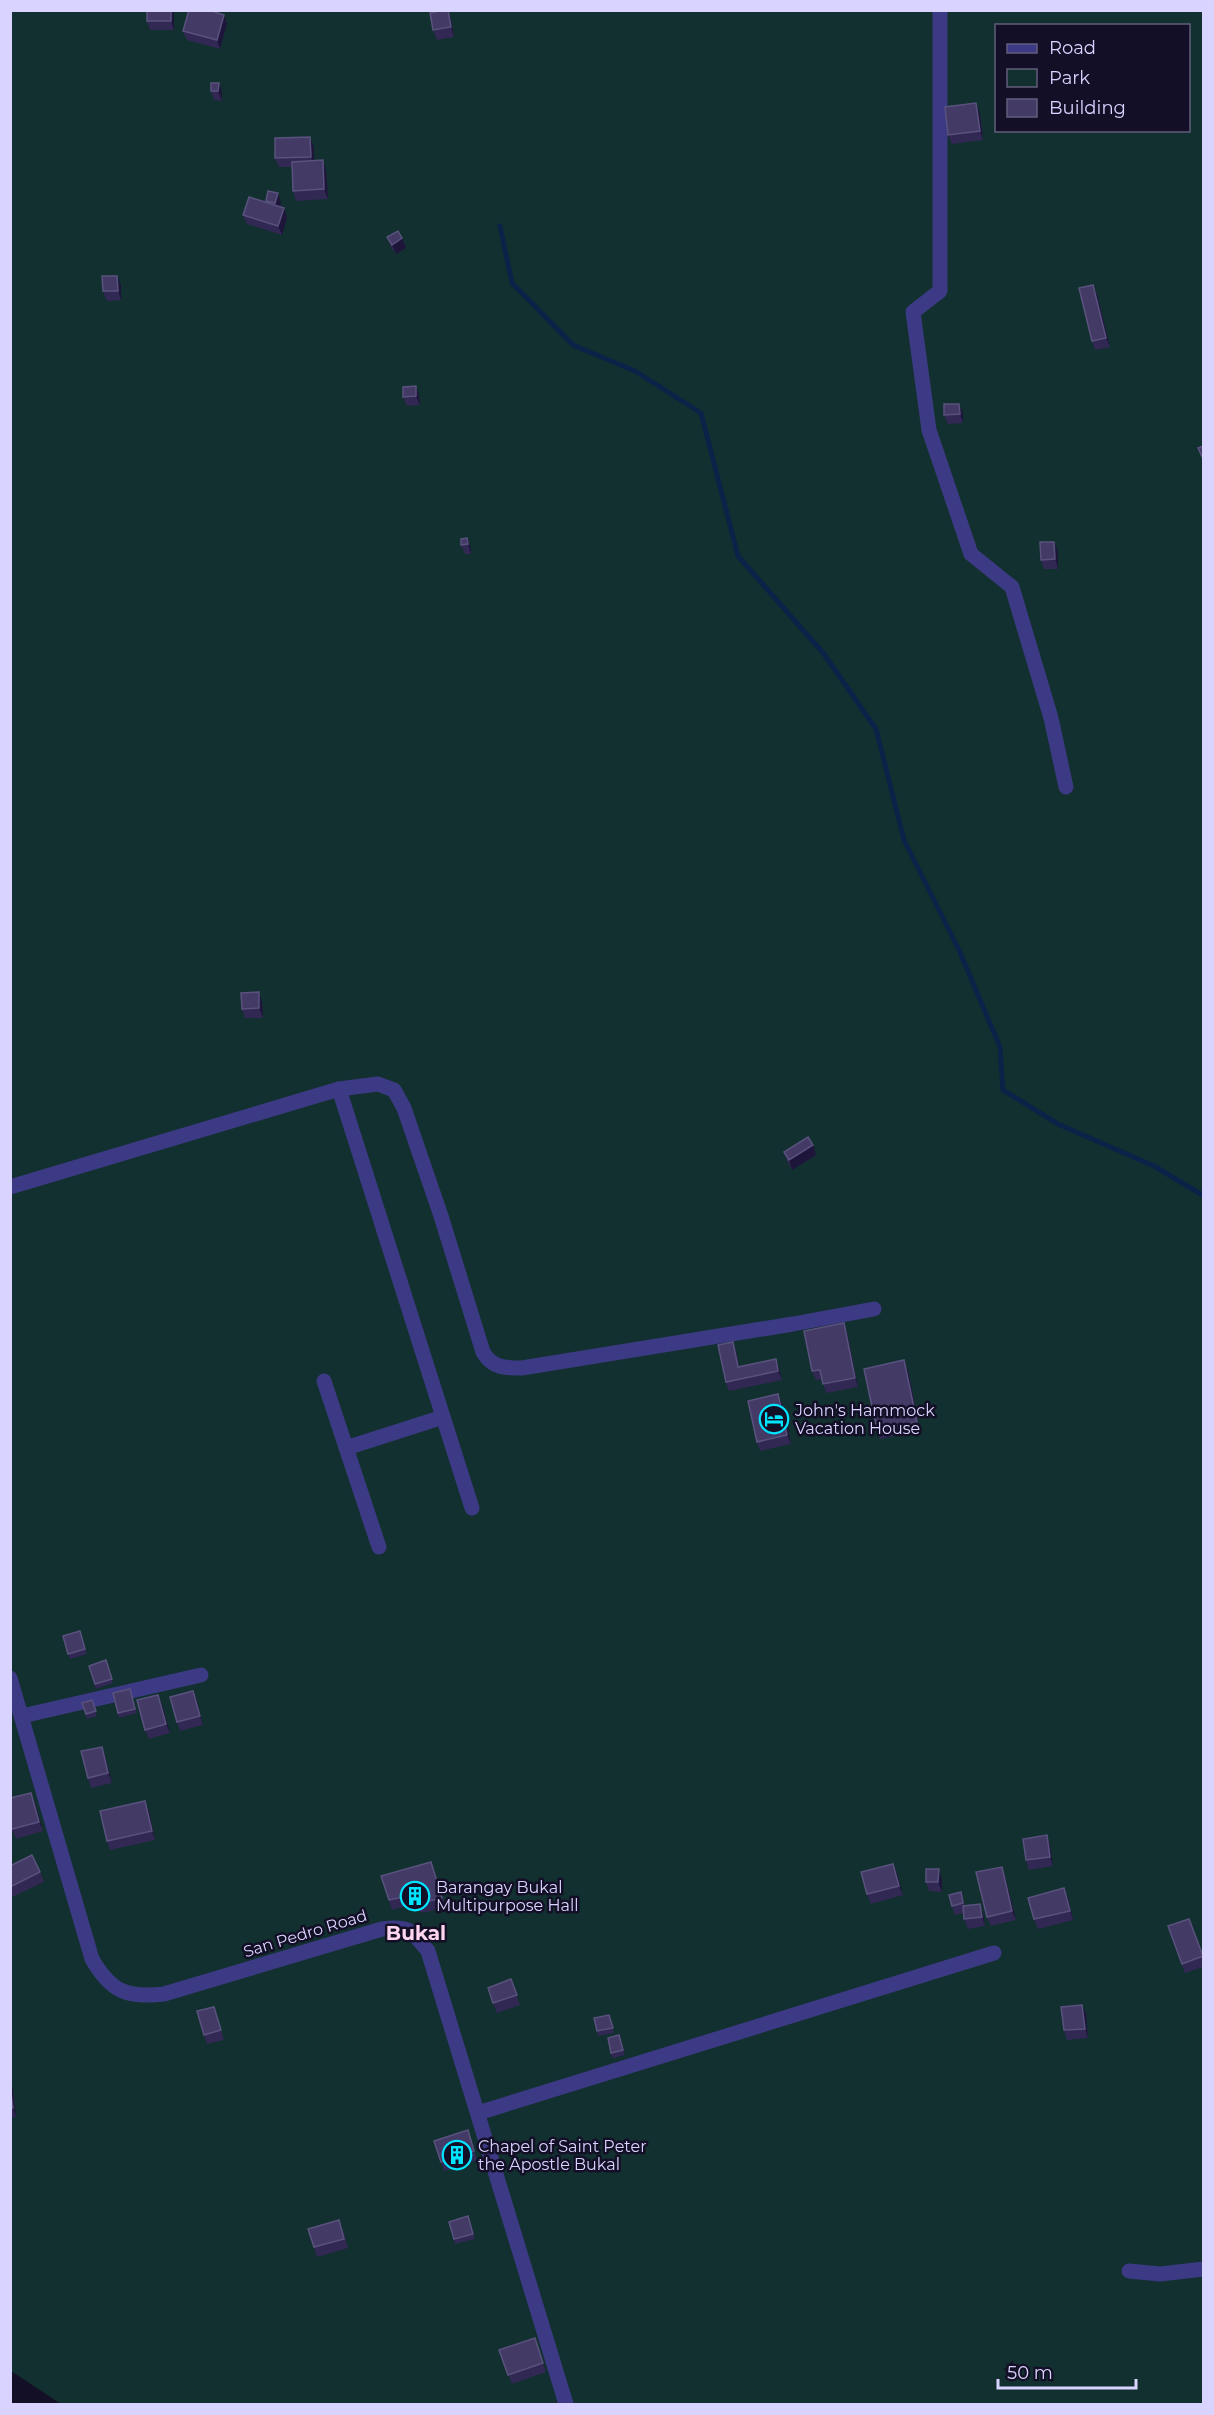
<svg xmlns="http://www.w3.org/2000/svg" width="1214" height="2415" viewBox="0 0 1214 2415" font-family="Montserrat,sans-serif">
<style>
.green{fill:#12302f;fill-rule:evenodd}
.lines{fill:none;stroke-linecap:round;stroke-linejoin:round}
.stream{stroke:#0c2248;stroke-width:5}
.minor{stroke:#3d3a85;stroke-width:15}
.wall{fill:#312854}
.shaded-wall{fill:#1d163a}
.building{fill:#433a66;stroke:#5a527e;stroke-width:1.5}
.labels{text-anchor:middle;stroke-width:5;stroke-linejoin:round;paint-order:stroke}
.poi-label{font-size:16px;fill:#d9d4ff;stroke:#130f26;text-anchor:start}
.street-label{font-size:16px;fill:#d9d4ff;stroke:#130f26}
.quarter-label{font-size:20px;font-weight:bold;fill:#ffd6f0;stroke:#130f26}
</style>
<rect width="100%" height="100%" fill="#130f26"/>
<path class="green" d="M10,11H1203V2404H61L11,2371ZM996,26H1188V130H996Z"/>
<g class="lines">
<polyline class="stream" points="500,226 512,283 573,345 635,371 701,413 738,556 824,654 876,729 904,840 959,950 1000,1047 1003,1090 1058,1124 1154,1166 1204,1196"/>
<g class="minor">
<polyline points="940,10 940,291 913,312 929,430 971,554 1012,587 1051,718 1066,787"/>
<polyline points="339,1089 472,1508"/>
<path d="M10,1187L339,1089L378,1084L394,1090L404,1108L441,1216L483,1352C492,1368 505,1368 522,1368L793,1324L874,1309"/>
<polyline points="324,1381 379,1547"/>
<polyline points="346,1448 443,1417"/>
<path d="M10,1678L92,1959C111,1992 127,1998 164,1994L382,1929C409,1925 412,1931 428,1951L566,2404"/>
<polyline points="22,1716 201,1675"/>
<polyline points="478,2113 994,1953"/>
<polyline points="1129,2271 1160,2274 1204,2269"/>
</g>
</g>
<g class="wall">
<polygon points="147,10 174,10 174,30 150,30 147,21"/>
<polygon points="451,19 454,37 437,40 433,30"/>
<polygon points="227,24 220,49 187,40 183,31"/>
<polygon points="219,83 222,92 222,101 214,100 211,91"/>
<polygon points="980,113 983,140 952,144 948,135"/>
<polygon points="314,147 314,161 326,170 328,199 296,201 293,191 292,167 279,167 275,158"/>
<polygon points="266,201 281,203 280,207 287,218 282,235 247,224 243,215 266,203"/>
<polygon points="387,237 402,238 406,248 396,254 391,247"/>
<polygon points="121,285 121,300 107,301 103,291"/>
<polygon points="1093,285 1097,294 1110,347 1095,350 1092,341"/>
<polygon points="419,396 420,405 407,406 403,397"/>
<polygon points="963,413 963,423 948,424 944,415"/>
<polygon points="467,538 471,548 471,554 465,554 461,545"/>
<polygon points="1058,551 1058,569 1044,569 1041,560"/>
<polygon points="262,1002 263,1018 245,1018 242,1009"/>
<polygon points="813,1145 816,1155 792,1170 787,1161 784,1152"/>
<polygon points="847,1332 858,1387 826,1393 822,1379 816,1380 812,1371"/>
<polygon points="733,1342 736,1351 739,1366 776,1359 779,1369 782,1380 729,1391 726,1382"/>
<polygon points="908,1370 920,1431 880,1439 877,1430"/>
<polygon points="782,1403 791,1444 760,1451 757,1442"/>
<polygon points="80,1631 87,1654 70,1659 63,1636"/>
<polygon points="106,1660 113,1683 96,1689 89,1666"/>
<polygon points="130,1689 137,1713 119,1718 118,1713"/>
<polygon points="193,1691 203,1725 180,1731 177,1722"/>
<polygon points="158,1695 170,1733 149,1739 145,1730"/>
<polygon points="92,1700 97,1716 87,1719 82,1703"/>
<polygon points="105,1756 112,1783 91,1788 88,1778"/>
<polygon points="35,1802 43,1831 16,1839 12,1829"/>
<polygon points="149,1811 155,1840 110,1850 107,1841"/>
<polygon points="1047,1835 1050,1845 1053,1866 1029,1870 1026,1860"/>
<polygon points="431,1862 446,1907 423,1913 411,1905 392,1910 381,1876"/>
<polygon points="893,1864 903,1895 871,1904 867,1894"/>
<polygon points="10,1866 40,1872 44,1882 10,1898"/>
<polygon points="1002,1867 1005,1876 1016,1920 991,1926 987,1917"/>
<polygon points="942,1879 942,1892 929,1891 926,1882"/>
<polygon points="961,1892 965,1906 983,1913 985,1926 968,1929 964,1919 963,1913 955,1915 952,1906"/>
<polygon points="1068,1898 1073,1920 1038,1929 1034,1919"/>
<polygon points="1189,1919 1203,1959 1203,1967 1185,1973 1168,1926"/>
<polygon points="511,1979 520,2005 497,2013 488,1988"/>
<polygon points="1082,2005 1086,2014 1088,2038 1067,2040 1064,2030"/>
<polygon points="214,2007 224,2040 207,2044 204,2035"/>
<polygon points="609,2015 614,2033 598,2036 597,2031"/>
<polygon points="619,2035 625,2055 613,2058 611,2053"/>
<polygon points="10,2082 13,2090 16,2117 10,2118"/>
<polygon points="468,2130 477,2160 444,2171 434,2141"/>
<polygon points="468,2216 475,2239 455,2244 449,2222"/>
<polygon points="343,2230 348,2248 317,2257 314,2247"/>
<polygon points="535,2338 546,2372 512,2384 499,2350"/>
</g>
<g class="shaded-wall">
<polygon points="171,10 174,10 174,30 171,21"/>
<polygon points="448,10 451,19 454,37 451,27"/>
<polygon points="224,15 227,24 220,49 217,40"/>
<polygon points="219,83 222,92 222,101 218,91"/>
<polygon points="976,103 980,113 983,140 980,131"/>
<polygon points="310,137 314,147 314,166 311,157"/>
<polygon points="323,160 326,170 328,199 324,189"/>
<polygon points="278,193 281,203 279,212 275,203"/>
<polygon points="284,208 287,218 282,235 278,226"/>
<polygon points="402,238 406,248 396,254 392,245"/>
<polygon points="117,276 121,285 121,300 118,291"/>
<polygon points="1093,285 1097,294 1110,347 1106,338"/>
<polygon points="416,386 419,396 420,405 416,396"/>
<polygon points="959,404 963,413 963,423 960,414"/>
<polygon points="467,538 471,548 471,554 468,544"/>
<polygon points="1054,542 1058,551 1058,569 1055,559"/>
<polygon points="259,992 262,1002 263,1018 259,1008"/>
<polygon points="813,1145 816,1155 792,1170 789,1160"/>
<polygon points="844,1323 847,1332 858,1387 855,1378"/>
<polygon points="733,1342 736,1351 741,1376 738,1367"/>
<polygon points="776,1359 779,1369 782,1380 778,1371"/>
<polygon points="904,1360 908,1370 920,1431 917,1422"/>
<polygon points="778,1394 782,1403 791,1444 787,1435"/>
<polygon points="193,1691 197,1700 203,1725 200,1716"/>
<polygon points="158,1695 162,1704 170,1733 166,1724"/>
<polygon points="102,1747 105,1756 112,1783 108,1773"/>
<polygon points="31,1793 35,1802 43,1831 39,1822"/>
<polygon points="145,1801 149,1811 155,1840 152,1831"/>
<polygon points="1047,1835 1050,1845 1053,1866 1050,1857"/>
<polygon points="893,1864 897,1873 903,1895 899,1886"/>
<polygon points="1002,1867 1005,1876 1016,1920 1012,1911"/>
<polygon points="939,1869 942,1879 942,1892 938,1882"/>
<polygon points="1064,1888 1068,1898 1073,1920 1070,1911"/>
<polygon points="980,1904 983,1913 985,1926 982,1917"/>
<polygon points="1082,2005 1086,2014 1088,2038 1085,2029"/>
<polygon points="10,2082 13,2090 16,2117 13,2108"/>
</g>
<g class="building">
<rect x="147" y="10" width="24" height="11"/>
<polygon points="189,10 209,10 224,15 217,40 183,31"/>
<polygon points="444,10 448,10 451,27 433,30 430,13"/>
<polygon points="211,83 219,83 218,91 211,91"/>
<polygon points="976,103 980,131 948,135 945,107"/>
<polygon points="310,137 311,157 275,158 275,138"/>
<polygon points="323,160 324,189 293,191 292,162"/>
<polygon points="268,191 278,193 275,203 266,201"/>
<polygon points="249,197 284,208 278,226 243,215"/>
<polygon points="398,231 402,238 392,245 387,237"/>
<polygon points="102,276 117,276 118,291 103,291"/>
<polygon points="1093,285 1106,338 1092,341 1079,288"/>
<polygon points="416,386 416,396 403,397 403,387"/>
<polygon points="944,404 959,404 960,414 944,415"/>
<polygon points="1203,446 1203,459 1198,448"/>
<polygon points="467,538 468,544 461,545 461,539"/>
<polygon points="1040,542 1054,542 1055,559 1041,560"/>
<polygon points="259,992 259,1008 242,1009 241,993"/>
<polygon points="808,1137 813,1145 789,1160 784,1152"/>
<polygon points="844,1323 855,1378 823,1384 820,1370 812,1371 804,1331"/>
<polygon points="733,1342 738,1367 776,1359 778,1371 726,1382 718,1345"/>
<polygon points="904,1360 917,1422 877,1430 864,1369"/>
<polygon points="778,1394 787,1435 757,1442 748,1401"/>
<polygon points="80,1631 85,1649 68,1654 63,1636"/>
<polygon points="106,1660 112,1679 95,1684 89,1666"/>
<polygon points="130,1689 135,1709 118,1713 113,1693"/>
<polygon points="193,1691 200,1716 177,1722 170,1697"/>
<polygon points="158,1695 166,1724 145,1730 137,1700"/>
<polygon points="92,1700 96,1711 86,1714 82,1703"/>
<polygon points="102,1747 108,1773 88,1778 81,1751"/>
<polygon points="31,1793 39,1822 12,1829 10,1823 10,1798"/>
<polygon points="145,1801 152,1831 107,1841 100,1811"/>
<polygon points="1047,1835 1050,1857 1026,1860 1023,1839"/>
<polygon points="32,1855 40,1872 10,1887 10,1866"/>
<polygon points="431,1862 442,1898 420,1903 408,1896 389,1900 381,1876"/>
<polygon points="893,1864 899,1886 867,1894 861,1872"/>
<polygon points="1002,1867 1012,1911 987,1917 976,1872"/>
<polygon points="926,1869 939,1869 938,1882 926,1882"/>
<polygon points="1064,1888 1070,1911 1034,1919 1028,1898"/>
<polygon points="961,1892 963,1903 952,1906 949,1895"/>
<polygon points="980,1904 982,1917 964,1919 963,1906"/>
<polygon points="1189,1919 1203,1956 1182,1964 1168,1926"/>
<polygon points="511,1979 517,1995 493,2003 488,1988"/>
<polygon points="1082,2005 1085,2029 1064,2030 1061,2007"/>
<polygon points="214,2007 221,2030 204,2035 197,2011"/>
<polygon points="609,2015 613,2028 597,2031 594,2018"/>
<polygon points="619,2035 623,2050 611,2053 608,2038"/>
<polygon points="10,2086 13,2108 10,2108"/>
<polygon points="468,2130 474,2151 441,2162 434,2141"/>
<polygon points="468,2216 473,2234 454,2239 449,2222"/>
<polygon points="339,2220 344,2239 314,2247 308,2229"/>
<polygon points="535,2338 543,2363 508,2375 499,2350"/>
</g>
<defs>
<g id="hotel-ring" transform="scale(1.5)"><circle r="9.5" fill="#130f26" stroke="#00e5ff" stroke-width="1.5"/><path d="M-6-4.5h1.5V1H6V5H4.5V3h-9V5H-6ZM-4 0a1.8 1.8 0 1 1 3.6 0ZM.5 0V-2.5h3Q6-2.5 6 0Z" fill="#00e5ff"/></g>
<g id="building-ring" transform="scale(1.5)"><circle r="9.5" fill="#130f26" stroke="#00e5ff" stroke-width="1.5"/><path d="M-4-6H4V6H1V3H-1V6H-4ZM-2.5-4.3h1.7v1.8h-1.7ZM.8-4.3h1.7v1.8H.8ZM-2.5-1h1.7V.8h-1.7ZM.8-1h1.7V.8H.8Z" fill="#00e5ff"/></g>
</defs>
<g fill-rule="evenodd">
<use href="#hotel-ring" x="774" y="1419"/>
<use href="#building-ring" x="415" y="1896"/>
<use href="#building-ring" x="457" y="2155"/>
</g>
<g class="labels">
<g class="poi-label">
<text x="795" y="1416">John's Hammock<tspan x="795" dy="18">Vacation House</tspan></text>
<text x="436" y="1893">Barangay Bukal<tspan x="436" dy="18">Multipurpose Hall</tspan></text>
<text x="478" y="2152">Chapel of Saint Peter<tspan x="478" dy="18">the Apostle Bukal</tspan></text>
</g>
<g class="street-label">
<text transform="translate(305 1933) rotate(-17)" y="6">San Pedro Road</text>
</g>
<g class="quarter-label">
<text x="416" y="1940">Bukal</text>
</g>
</g>
<rect width="1214" height="2415" fill="none" stroke="#d9d4ff" stroke-width="24"/>
<rect x="995" y="24" width="195" height="108" fill="#130f26" stroke="#625e7d" stroke-width="1.5"/>
<rect x="1007" y="44" width="30" height="9" fill="#3d3a85" stroke="#625e7d" stroke-width="1.5"/>
<text x="1049" y="54" font-size="18" fill="#d9d4ff">Road</text>
<rect x="1007" y="69" width="30" height="18" fill="#12302f" stroke="#625e7d" stroke-width="1.5"/>
<text x="1049" y="84" font-size="18" fill="#d9d4ff">Park</text>
<rect x="1007" y="99" width="30" height="18" fill="#433a66" stroke="#625e7d" stroke-width="1.5"/>
<text x="1049" y="114" font-size="18" fill="#d9d4ff">Building</text>
<path d="M998 2379v9h138v-9" fill="none" stroke="#d9d4ff" stroke-width="3"/>
<text x="1007" y="2379" font-size="18" fill="#d9d4ff" stroke="#130f26" stroke-width="4.5" paint-order="stroke">50 m</text>
</svg>
